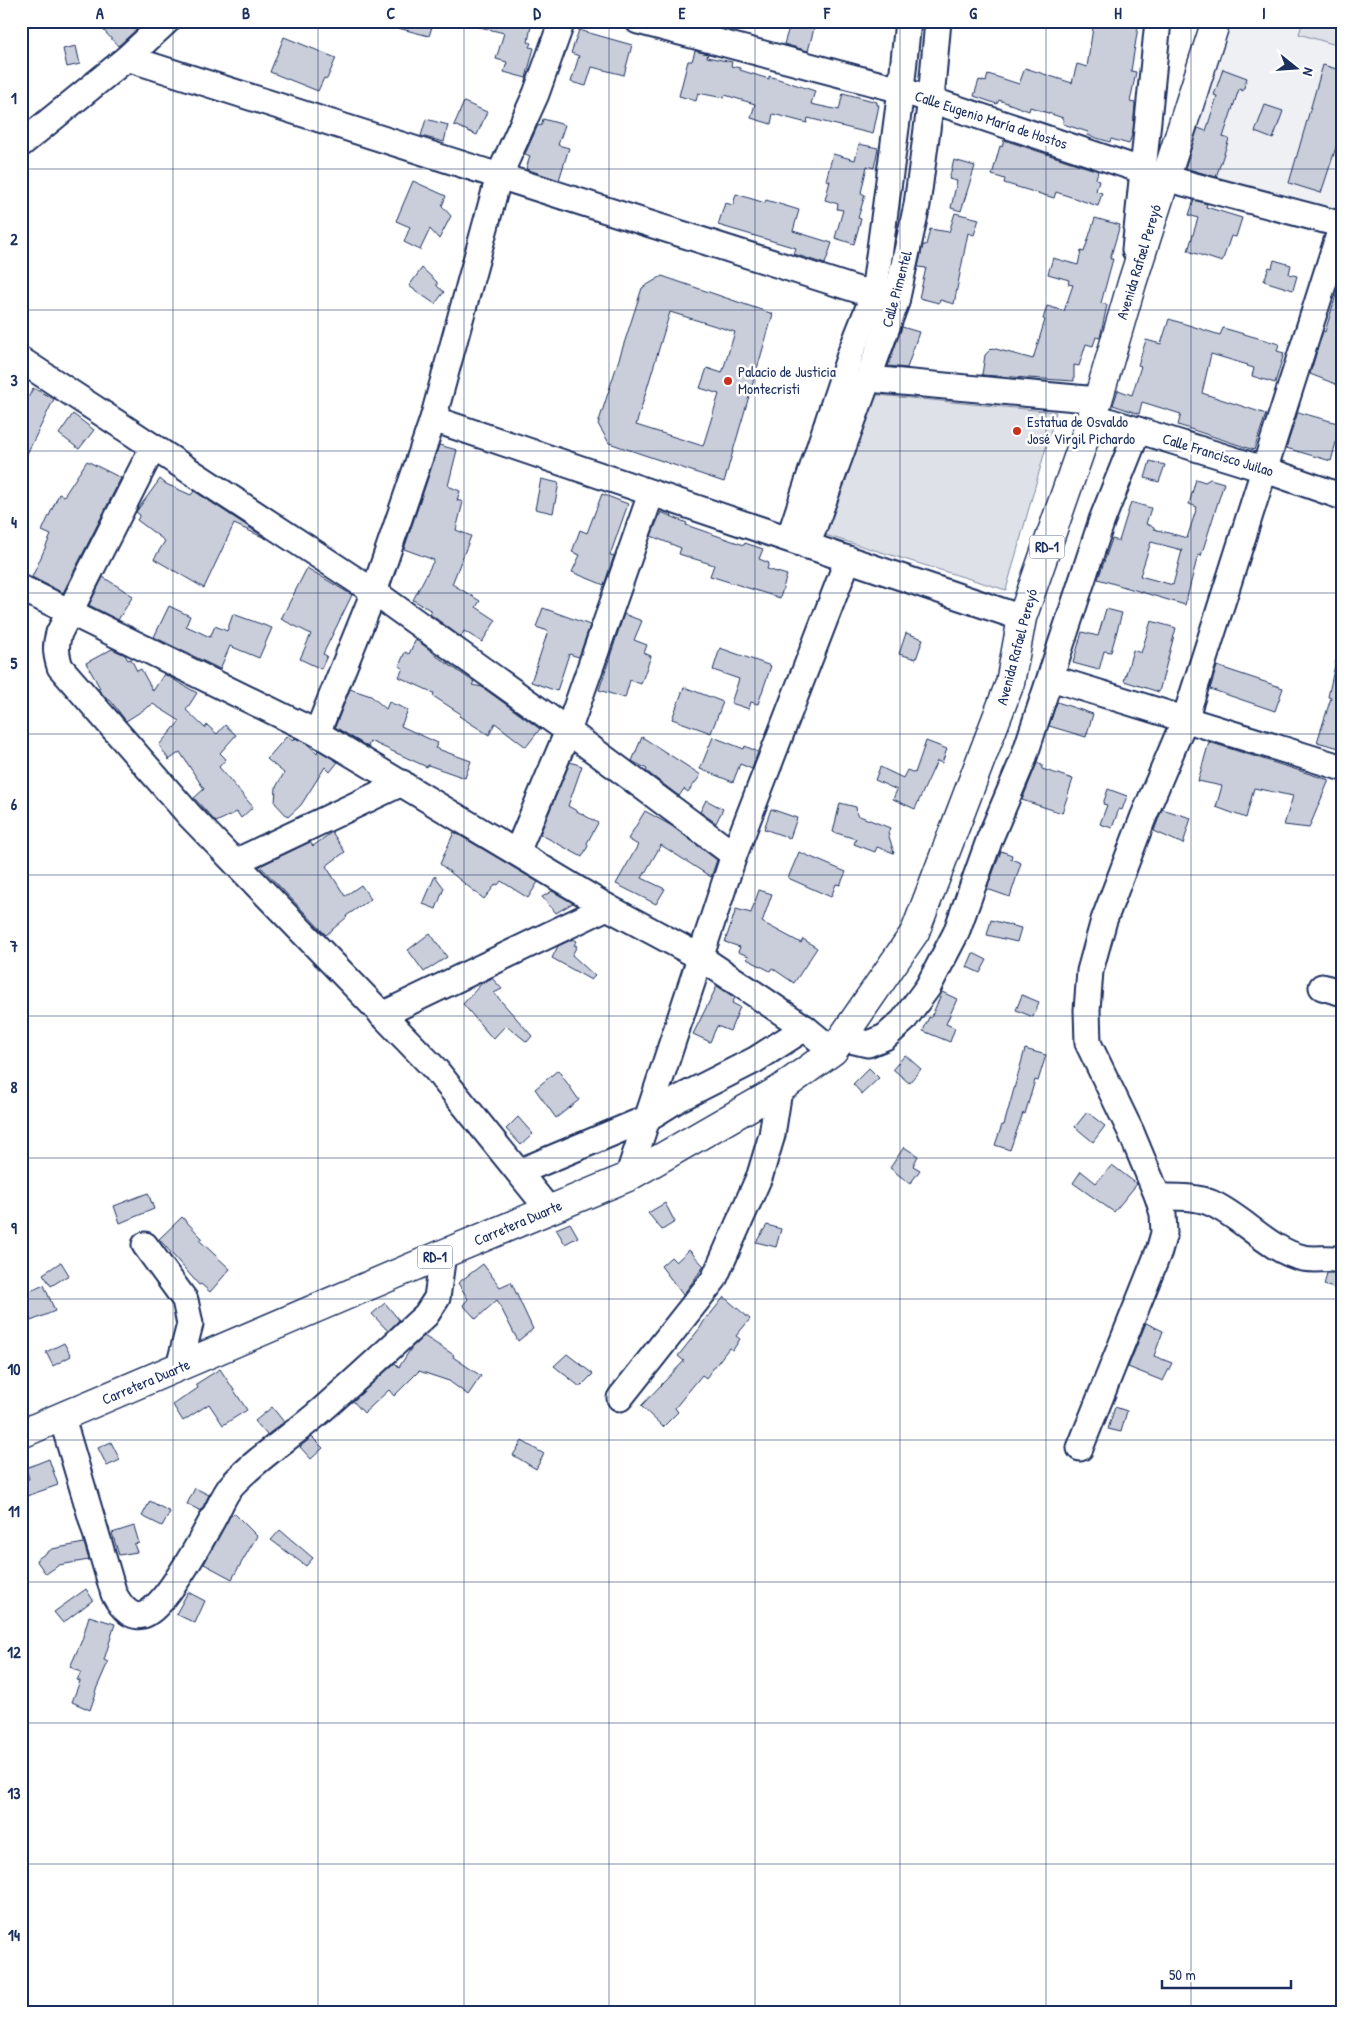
<svg xmlns="http://www.w3.org/2000/svg" width="1364" height="2033" viewBox="0 0 1364 2033" font-family="'Patrick Hand',sans-serif">
<style>
.built{fill:#eff0f4}
.green{fill:#dee1e7;stroke:#7c88a2}
.building{fill:#caceda;stroke:#1b2f5e;fill-rule:evenodd}
.lines{fill:none;stroke-linecap:round;stroke-linejoin:round}
.minor-casing{stroke:#1b2f5e;stroke-width:29}
.major-casing{stroke:#1b2f5e;stroke-width:31}
.minor{stroke:#fff;stroke-width:25}
.major{stroke:#fff;stroke-width:28}
.grid{fill:none;stroke:#1b2f5e;stroke-width:1;stroke-opacity:0.55}
.poi-dot{fill:#c8321e;stroke:#fff;stroke-width:2}
.labels{text-anchor:middle;stroke-width:5;stroke-linejoin:round;paint-order:stroke}
.shield{fill:#fff;stroke:#5f6d8e;stroke-width:1}
.shield-label{font-size:14px;font-weight:bold;fill:#1b2f5e}
.street-label{font-size:15px;fill:#1b2f5e;stroke:#fff}
.poi-label{font-size:15px;fill:#1b2f5e;stroke:#fff;text-anchor:start}
.neatline{fill:none;stroke:#1b2f5e;stroke-width:2}
.grid-label{font-size:16px;text-anchor:middle;font-weight:bold;fill:#1b2f5e}
</style>
<rect width="100%" height="100%" fill="#fff"/>
<filter id="ink" filterUnits="userSpaceOnUse"><feTurbulence type="fractalNoise" baseFrequency=".02" numOctaves="2"/><feDisplacementMap in="SourceGraphic" scale="10" xChannelSelector="R" yChannelSelector="G"/><feConvolveMatrix kernelMatrix="1 2 1 2 8 2 1 2 1" color-interpolation-filters="sRGB"/></filter>
<g filter="url(#ink)">
<polygon class="built" points="1223,21 1343,21 1343,222 1172,173"/>
<g class="green">
<polygon points="1303,21 1343,21 1343,47 1299,34"/>
<polygon points="868,394 1056,412 1006,590 825,535"/>
</g>
<g class="building">
<polygon points="95,21 146,21 118,46"/>
<polygon points="391,21 434,21 429,36 390,26"/>
<polygon points="477,21 532,21 528,42 531,43 529,47 534,48 526,78 504,72 507,62 496,59 504,33 476,26"/>
<polygon points="791,21 816,21 808,51 784,44"/>
<polygon points="1094,21 1139,21 1131,71 1136,72 1130,102 1135,103 1133,131 1129,144 1111,139 1110,142 1087,135 1088,132 1063,124 1064,120 1062,119 1063,118 1030,107 1029,111 999,100 997,104 974,96 979,80 986,82 988,74 1019,84 1025,68 1072,83 1077,64 1087,67"/>
<polygon points="579,30 632,45 624,75 592,67 586,86 571,82 579,56 571,53"/>
<polygon points="284,37 336,58 327,79 324,78 318,91 270,72"/>
<polygon points="76,46 80,64 67,67 63,49"/>
<polygon points="695,51 708,54 707,57 732,62 731,66 740,68 740,70 769,79 769,76 815,91 811,104 839,110 843,93 877,102 877,105 879,105 873,134 808,118 807,123 773,114 771,124 751,118 755,104 725,95 724,98 698,93 696,101 679,96 688,61 692,61"/>
<polygon points="1323,65 1343,71 1343,126 1321,193 1289,183"/>
<polygon points="1223,69 1247,78 1243,91 1239,89 1223,137 1229,139 1216,177 1185,168 1198,128 1206,131 1217,96 1214,95"/>
<polygon points="464,102 487,112 477,135 454,125"/>
<polygon points="1265,105 1283,111 1273,139 1255,132"/>
<polygon points="426,119 448,125 444,142 421,136"/>
<polygon points="543,119 565,125 558,145 569,148 559,180 526,169 530,156 525,154 538,125 541,126"/>
<polygon points="1004,140 1098,171 1096,179 1099,180 1096,191 1102,193 1098,206 1056,192 1054,198 1004,183 1005,179 992,175 1000,146 1002,147"/>
<polygon points="859,144 878,148 874,168 867,166 861,193 865,195 858,218 861,219 854,244 835,238 843,210 837,209 838,204 825,200 830,181 826,180 833,154 855,160"/>
<polygon points="954,160 975,166 961,211 951,208 957,181 949,179"/>
<polygon points="413,181 446,196 442,206 451,216 439,239 430,229 420,250 404,242 410,227 396,221"/>
<polygon points="736,194 765,203 766,200 799,210 793,231 832,243 825,264 794,254 796,248 718,225 725,203 733,205"/>
<polygon points="1194,200 1207,204 1206,207 1242,218 1236,237 1231,236 1222,262 1188,251 1198,218 1189,215"/>
<polygon points="955,213 979,219 974,235 968,233 954,304 940,300 939,303 919,298 926,268 918,267 923,245 926,245 930,229 949,232"/>
<polygon points="1095,218 1120,225 1110,259 1113,259 1101,303 1107,305 1100,338 1096,337 1093,346 1086,344 1079,366 1074,365 1074,381 982,375 985,355 992,348 1033,359 1045,320 1043,319 1047,306 1064,311 1073,285 1068,284 1069,280 1048,274 1053,258 1078,265 1081,251 1084,252"/>
<polygon points="1274,260 1291,265 1289,274 1297,276 1293,290 1264,281 1269,267 1272,268"/>
<polygon points="422,268 437,282 437,286 444,292 435,304 409,286"/>
<path d="M662,276L773,314L724,482L609,443L598,424L642,288ZM670,312L735,332L722,373L707,368L700,388L719,394L703,446L636,425Z"/>
<polygon points="1339,285 1343,286 1343,387 1310,374 1323,331 1325,332"/>
<polygon points="1169,319 1220,335 1223,328 1279,344 1277,351 1284,353 1275,383 1252,376 1254,368 1247,366 1248,365 1211,354 1202,393 1266,414 1254,450 1178,425 1181,414 1142,402 1139,414 1113,405 1118,390 1132,395 1141,366 1138,365 1146,340 1161,344"/>
<polygon points="902,327 919,332 907,368 888,366"/>
<polygon points="33,388 54,399 21,466 21,403 25,404"/>
<polygon points="1298,412 1341,424 1331,461 1286,448"/>
<polygon points="73,414 94,430 79,449 59,434"/>
<polygon points="439,445 457,450 448,486 460,491 457,500 463,502 456,530 471,536 452,584 480,601 476,607 496,620 482,642 464,631 461,637 430,614 432,611 413,600 434,560 404,549"/>
<polygon points="87,461 121,478 63,593 32,577 51,535 42,531 59,494 64,496"/>
<polygon points="1150,461 1165,465 1159,482 1145,478"/>
<polygon points="160,479 166,484 191,495 194,491 267,539 234,524 204,588 154,559 165,541 137,520 140,515 136,512"/>
<polygon points="541,479 559,483 553,513 535,509"/>
<path d="M1196,479L1205,482L1210,479L1224,483L1201,556L1198,555L1185,605L1098,579L1112,539L1119,541L1131,502L1151,508L1146,524L1154,527V529L1187,538L1197,507L1189,504ZM1151,542L1182,550L1173,585L1140,576Z"/>
<polygon points="602,494 628,504 610,555 614,556 604,585 572,572 580,555 572,552 580,530 587,533"/>
<polygon points="661,512 687,523 686,525 744,545 745,543 763,549 759,559 769,563 767,569 787,575 780,598 710,576 714,565 679,554 681,548 651,536"/>
<polygon points="307,568 352,595 323,654 327,656 321,669 300,659 311,634 281,619"/>
<polygon points="103,577 133,596 118,620 89,605"/>
<polygon points="169,606 190,616 186,626 210,637 215,626 227,631 233,614 272,628 259,658 230,646 220,669 154,637"/>
<polygon points="543,608 590,625 579,657 569,654 557,691 531,682 548,631 536,627"/>
<polygon points="1106,609 1122,613 1111,652 1104,651 1099,670 1073,663 1082,632 1098,636"/>
<polygon points="624,614 642,621 634,640 647,645 644,653 651,656 641,684 630,680 625,698 599,690"/>
<polygon points="1151,621 1176,628 1159,692 1124,681 1133,650 1141,653"/>
<polygon points="906,633 923,639 916,659 899,654"/>
<polygon points="415,641 418,641 435,654 435,655 474,682 472,685 482,687 540,729 526,747 495,723 489,735 459,716 461,714 433,696 434,693 399,677 403,668 399,666 405,652 409,654"/>
<polygon points="720,648 771,666 758,704 751,702 749,709 731,703 739,679 713,670"/>
<polygon points="112,649 125,655 128,660 131,659 137,671 141,669 153,691 164,674 197,693 186,710 205,728 207,725 217,734 225,725 236,735 220,753 226,759 219,767 253,807 241,818 237,812 216,822 194,798 204,789 180,752 169,760 159,745 180,721 153,704 126,721 110,700 108,700 98,689 100,688 86,663"/>
<polygon points="1337,656 1343,656 1343,749 1317,742 1331,698 1328,697"/>
<polygon points="1217,666 1283,688 1275,711 1210,689"/>
<polygon points="684,687 723,702 711,733 672,719"/>
<polygon points="350,689 371,696 386,709 389,702 408,710 401,726 438,743 435,748 471,761 465,778 428,765 427,767 370,741 368,747 335,727"/>
<polygon points="1057,702 1093,714 1086,737 1049,726"/>
<polygon points="287,736 293,741 294,738 306,743 317,753 318,750 338,762 330,772 325,767 301,805 288,817 275,803 276,787 284,773 267,759"/>
<polygon points="642,737 701,775 688,792 684,789 679,796 646,771 647,769 632,761"/>
<polygon points="713,737 744,749 745,746 758,752 752,769 740,764 733,782 700,769"/>
<polygon points="926,741 947,749 942,763 937,761 915,809 893,799 897,790 875,780 880,767 903,778 907,770 915,773"/>
<polygon points="1209,742 1329,780 1309,828 1284,825 1293,796 1254,788 1246,818 1216,807 1222,786 1198,781"/>
<polygon points="570,762 582,766 568,806 598,823 587,843 588,846 582,857 540,834"/>
<polygon points="1037,763 1042,765 1042,769 1073,779 1062,813 1022,800"/>
<polygon points="1108,789 1127,796 1122,810 1119,809 1112,828 1100,824 1107,805 1103,804"/>
<polygon points="706,800 723,809 716,823 700,812"/>
<polygon points="840,803 856,807 857,815 890,828 888,833 894,853 877,847 875,852 854,844 856,839 833,832"/>
<polygon points="771,809 797,818 790,838 764,829"/>
<polygon points="1162,809 1191,818 1183,844 1154,831"/>
<polygon points="645,811 672,826 717,860 711,877 661,845 642,878 665,889 656,904 616,884 638,845 628,839"/>
<polygon points="332,832 345,852 326,866 345,896 361,885 371,899 346,916 347,917 326,935 260,866 310,842 313,846"/>
<polygon points="454,832 538,882 528,898 501,881 498,885 496,884 484,899 440,864"/>
<polygon points="1001,851 1012,855 1011,859 1021,863 1010,897 987,889"/>
<polygon points="799,852 846,872 840,885 836,884 831,897 788,878"/>
<polygon points="435,876 444,888 436,909 423,904"/>
<polygon points="759,890 772,894 762,922 801,943 803,939 817,948 794,983 772,968 770,971 747,959 749,956 738,952 740,947 725,942 736,909 751,913"/>
<polygon points="552,891 573,903 556,913 542,897"/>
<polygon points="991,920 1021,928 1017,942 987,935"/>
<polygon points="430,933 447,957 424,972 408,950"/>
<polygon points="573,939 577,941 574,945 577,946 572,955 595,976 591,980 552,958 558,946"/>
<polygon points="973,953 987,960 980,973 967,967"/>
<polygon points="492,978 502,989 494,993 532,1036 527,1042 506,1025 493,1039 463,1004 482,983"/>
<polygon points="717,986 735,998 732,1003 740,1007 730,1031 717,1026 710,1042 693,1034"/>
<polygon points="942,992 957,999 946,1024 955,1028 950,1042 923,1031 929,1017 931,1018"/>
<polygon points="1022,995 1039,1002 1033,1017 1016,1010"/>
<polygon points="1025,1049 1046,1055 1038,1081 1035,1080 1025,1114 1023,1113 1010,1150 995,1145 1002,1125 1004,1125"/>
<polygon points="905,1055 921,1069 909,1083 893,1069"/>
<polygon points="869,1068 879,1078 862,1094 853,1084"/>
<polygon points="558,1070 579,1100 556,1118 535,1089"/>
<polygon points="1087,1112 1105,1126 1093,1142 1075,1127"/>
<polygon points="518,1117 533,1134 521,1145 506,1129"/>
<polygon points="904,1147 918,1156 913,1166 920,1170 910,1184 890,1168"/>
<polygon points="1112,1165 1137,1184 1114,1212 1073,1183 1081,1171 1096,1183"/>
<polygon points="148,1193 154,1209 120,1223 114,1206"/>
<polygon points="665,1203 675,1222 662,1230 648,1213"/>
<polygon points="182,1217 202,1238 199,1240 230,1269 210,1292 201,1284 199,1285 159,1239"/>
<polygon points="570,1223 578,1237 565,1244 556,1229"/>
<polygon points="767,1225 781,1229 776,1247 756,1242"/>
<polygon points="689,1250 704,1266 683,1295 661,1266 671,1257 676,1262"/>
<polygon points="61,1262 69,1275 51,1286 43,1274"/>
<polygon points="483,1264 500,1287 511,1282 533,1329 518,1341 497,1300 476,1319 463,1305 468,1299 458,1283"/>
<polygon points="1338,1272 1343,1274 1343,1291 1324,1285 1327,1273"/>
<polygon points="44,1285 55,1311 31,1321 21,1295"/>
<polygon points="724,1297 750,1319 736,1336 740,1339 733,1350 729,1348 706,1378 702,1375 675,1408 678,1412 663,1427 641,1406 684,1361 678,1356 700,1328 707,1316 708,1317"/>
<polygon points="385,1303 399,1320 388,1331 372,1314"/>
<polygon points="1146,1323 1163,1331 1154,1356 1172,1363 1163,1381 1128,1367"/>
<polygon points="424,1336 454,1355 453,1357 481,1376 468,1395 449,1381 419,1371 394,1396 389,1390 364,1413 353,1401 395,1363 399,1367 412,1347"/>
<polygon points="64,1343 71,1356 53,1366 46,1352"/>
<polygon points="567,1354 593,1374 580,1387 554,1366"/>
<polygon points="220,1369 247,1410 223,1425 209,1404 183,1421 173,1405 198,1388 196,1384"/>
<polygon points="272,1407 284,1422 267,1435 255,1421"/>
<polygon points="1115,1407 1127,1411 1121,1432 1108,1429"/>
<polygon points="312,1437 323,1448 311,1459 300,1447"/>
<polygon points="522,1441 544,1454 536,1469 513,1455"/>
<polygon points="111,1442 120,1460 107,1466 98,1448"/>
<polygon points="49,1459 58,1485 21,1498 21,1482 29,1479 26,1468"/>
<polygon points="195,1488 209,1495 201,1511 187,1504"/>
<polygon points="150,1501 170,1512 162,1526 142,1516"/>
<polygon points="234,1513 257,1536 232,1579 204,1564 229,1518"/>
<polygon points="134,1526 139,1543 134,1544 137,1552 119,1555 112,1533"/>
<polygon points="280,1530 313,1558 306,1566 271,1540"/>
<polygon points="84,1543 89,1560 59,1565 46,1574 36,1560 52,1549"/>
<polygon points="86,1589 93,1600 63,1623 54,1612"/>
<polygon points="188,1592 205,1601 195,1623 176,1614"/>
<polygon points="89,1616 115,1624 104,1660 108,1662 95,1692 96,1693 90,1710 72,1702 80,1681 77,1680 81,1672 70,1667 82,1640"/>
</g>
<g class="lines">
<g class="minor-casing">
<g id="minor">
<polyline points="638,21 901,90 1165,178 1343,225"/>
<polyline points="127,58 896,302"/>
<polyline points="21,144 127,58 167,21"/>
<polyline points="1135,250 1158,21"/>
<polyline points="21,360 374,592 568,731 734,855"/>
<polyline points="869,379 1098,400"/>
<polyline points="1092,416 1263,469 1343,497"/>
<polyline points="433,419 1022,618"/>
<path d="M153,447L59,633C55,646 56,654 60,667L190,816L436,1070L549,1210"/>
<polyline points="789,539 851,352 874,294 901,90 908,21"/>
<polyline points="807,546 896,302 917,205 931,99 938,21"/>
<polyline points="21,588 317,733 607,907 700,957 805,1028 833,1051"/>
<polyline points="1051,678 1343,768"/>
<polyline points="317,733 374,592 433,419 499,176 536,94 562,21"/>
<polyline points="517,852 568,731 651,494"/>
<polyline points="235,862 402,783"/>
<polyline points="1322,987 1343,993"/>
<polyline points="382,1015 607,907"/>
<polyline points="842,1038 868,1044 885,1037 903,1021 928,987 956,933 990,838 1023,760 1102,520 1138,430"/>
<polyline points="519,1172 648,1118 680,1098 755,1060 805,1028"/>
<polyline points="628,1177 734,855 848,559"/>
<path d="M1158,1197C1175,1197 1195,1196 1211,1203C1243,1217 1268,1250 1303,1258C1313,1260 1324,1258 1334,1259"/>
<polyline points="145,1245 185,1300 190,1324 179,1367"/>
<polyline points="620,1398 714,1279 760,1175 772,1135 779,1090"/>
<path d="M62,1418L114,1594C121,1607 133,1623 149,1612C170,1598 202,1539 215,1515C220,1505 225,1493 232,1485C257,1458 289,1438 316,1415C354,1382 390,1348 426,1315L437,1298L443,1254"/>
<polyline points="1080,1448 1159,1251 1164,1233 1163,1214 1158,1197 1131,1132 1088,1043 1087,1010 1090,971 1104,920 1143,818 1185,719 1342,225"/>
</g>
</g>
<g class="major-casing">
<polyline id="major" points="21,1434 443,1254 628,1177 779,1090 833,1051 915,932 1010,683 1022,618 1098,400 1132,283 1216,21"/>
</g>
<use href="#minor" class="minor"/>
<use href="#major" class="major"/>
</g>
</g>
<path class="grid" d="M173,21V2012M318,21V2012M464,21V2012M609,21V2012M755,21V2012M900,21V2012M1046,21V2012M1191,21V2012M21,169H1343M21,310H1343M21,451H1343M21,593H1343M21,734H1343M21,875H1343M21,1016H1343M21,1158H1343M21,1299H1343M21,1440H1343M21,1582H1343M21,1723H1343M21,1864H1343"/>
<g class="poi-dot">
<circle cx="728" cy="381" r="5"/>
<circle cx="1017" cy="431" r="5"/>
</g>
<g class="labels">
<g class="shield">
<rect x="1029.5" y="535.5" width="35" height="23" rx="4"/>
<rect x="417.5" y="1245.5" width="35" height="23" rx="4"/>
</g>
<g class="shield-label">
<text x="1047" y="552">RD-1</text>
<text x="435" y="1262">RD-1</text>
</g>
<g class="street-label">
<text transform="translate(991 120) rotate(18)" y="5">Calle Eugenio María de Hostos</text>
<text transform="translate(1139 262) rotate(-73)" y="5">Avenida Rafael Pereyó</text>
<text transform="translate(897 289) rotate(-75)" y="5">Calle Pimentel</text>
<text transform="translate(1218 455) rotate(17)" y="5">Calle Francisco Juilao</text>
<text transform="translate(1017 647) rotate(-75)" y="5">Avenida Rafael Pereyó</text>
<text transform="translate(518 1223) rotate(-23)" y="5">Carretera Duarte</text>
<text transform="translate(146 1382) rotate(-23)" y="5">Carretera Duarte</text>
</g>
<g class="poi-label">
<text x="738" y="377">Palacio de Justicia<tspan x="738" dy="17">Montecristi</tspan></text>
<text x="1027" y="427">Estatua de Osvaldo<tspan x="1027" dy="17">José Virgil Pichardo</tspan></text>
</g>
</g>
<rect width="1364" height="2033" fill="none" stroke="#fff" stroke-width="55"/>
<g transform="translate(1296 68) rotate(107)" stroke="#ffffff" stroke-width="4" paint-order="stroke">
<path d="M0-4L9 19L0 12L-9 19Z" fill="#1b2f5e"/>
<text y="-8" font-size="14" font-weight="bold" text-anchor="middle" fill="#1b2f5e">N</text>
</g>
<path d="M1162 1980v8h129v-8" fill="none" stroke="#1b2f5e" stroke-width="2.5"/>
<text x="1169" y="1980" font-size="15" fill="#1b2f5e" stroke="#ffffff" stroke-width="4" paint-order="stroke">50 m</text>
<rect x="28" y="28" width="1308" height="1978" class="neatline"/>
<g class="grid-label">
<text x="100" y="19">A</text>
<text x="246" y="19">B</text>
<text x="391" y="19">C</text>
<text x="537" y="19">D</text>
<text x="682" y="19">E</text>
<text x="827" y="19">F</text>
<text x="973" y="19">G</text>
<text x="1118" y="19">H</text>
<text x="1264" y="19">I</text>
<text x="14" y="104">1</text>
<text x="14" y="245">2</text>
<text x="14" y="386">3</text>
<text x="14" y="528">4</text>
<text x="14" y="669">5</text>
<text x="14" y="810">6</text>
<text x="14" y="952">7</text>
<text x="14" y="1093">8</text>
<text x="14" y="1234">9</text>
<text x="14" y="1375">10</text>
<text x="14" y="1517">11</text>
<text x="14" y="1658">12</text>
<text x="14" y="1799">13</text>
<text x="14" y="1941">14</text>
</g>
</svg>
